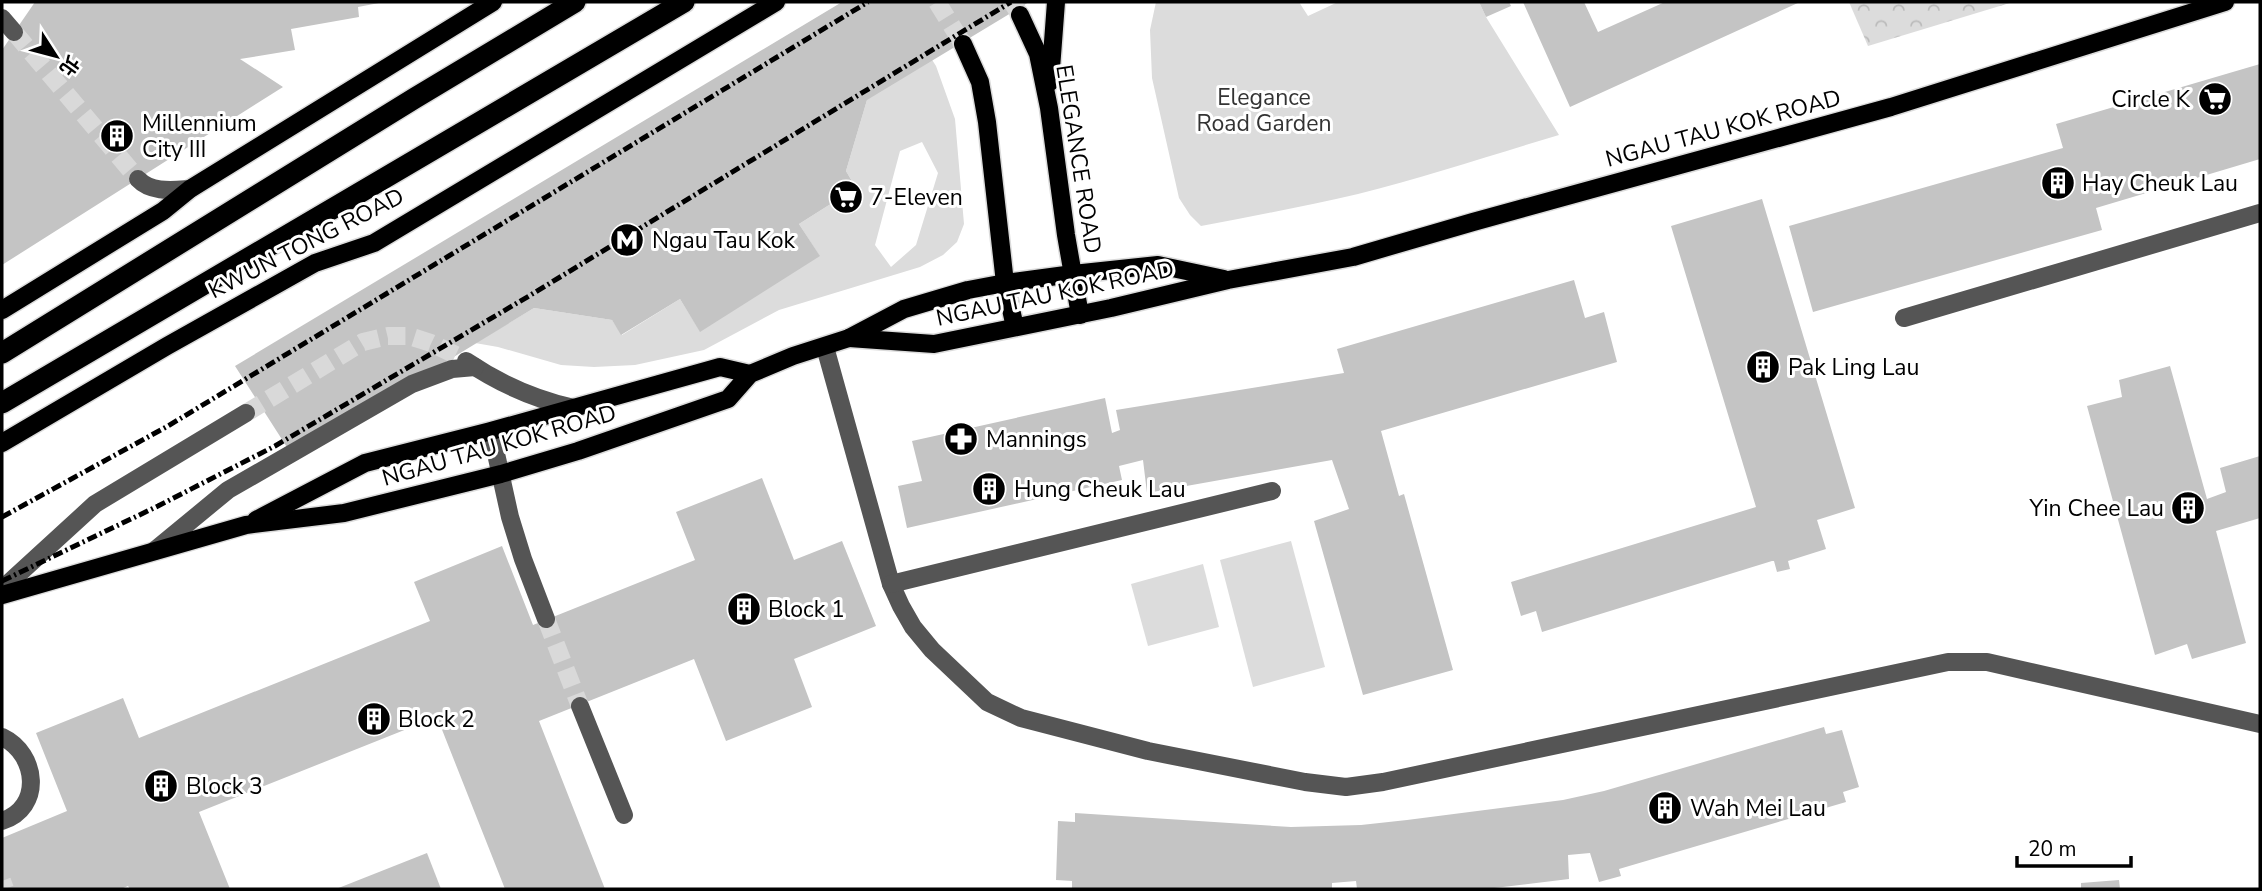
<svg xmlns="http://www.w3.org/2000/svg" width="2262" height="891" viewBox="0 0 2262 891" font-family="'Nunito Sans','Noto Sans TC',sans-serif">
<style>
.park{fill:url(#park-crowns)}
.garden{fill:#dcdcdc;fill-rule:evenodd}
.building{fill:#c4c4c4}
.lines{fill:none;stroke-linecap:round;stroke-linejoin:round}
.minor-tunnel{stroke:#d9d9d9;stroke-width:18;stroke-dasharray:18 9;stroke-linecap:butt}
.major-tunnel{stroke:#d9d9d9;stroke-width:18;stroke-dasharray:18 9;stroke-linecap:butt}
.major-casing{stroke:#dbdbdb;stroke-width:21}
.highway-casing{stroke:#dbdbdb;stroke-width:24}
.minor{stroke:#555;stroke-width:18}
.major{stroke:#000;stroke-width:18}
.highway{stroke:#000;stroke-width:21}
.rail{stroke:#000;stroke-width:5;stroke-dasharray:10 3.5 2 3.5;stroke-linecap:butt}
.labels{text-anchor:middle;stroke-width:6;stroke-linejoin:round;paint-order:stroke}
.park-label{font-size:23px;fill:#333;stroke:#fff}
.poi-label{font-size:23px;fill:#000;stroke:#fff;text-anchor:start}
.street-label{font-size:23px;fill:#000;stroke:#fff}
</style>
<defs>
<pattern id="park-crowns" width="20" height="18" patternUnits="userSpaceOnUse" patternTransform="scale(1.75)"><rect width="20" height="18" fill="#dcdcdc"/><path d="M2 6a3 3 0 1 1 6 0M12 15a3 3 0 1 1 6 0" fill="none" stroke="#bbb"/></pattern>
</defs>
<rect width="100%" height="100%" fill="#fff"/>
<polygon class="park" points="1849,2 2013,2 1868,46"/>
<g class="garden">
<path d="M888,2H895L936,66L955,119L964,224L957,242L943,255L920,267L779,310L704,350L635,365L594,367L561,365L498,347L475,343L534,308L612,320L622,335L680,299L700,331L819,255L799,224L856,188L846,171L867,100L875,11ZM922,142L938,173L916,245L891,267L875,245L900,151Z"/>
<path d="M1156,2H1299L1308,16L1338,2H1479L1486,17L1559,135C1492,155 1426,177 1358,194C1306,206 1254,216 1201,226L1190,215L1179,198L1152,78L1150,30Z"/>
<polygon points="1291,541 1325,667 1253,687 1220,560"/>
<polygon points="1203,564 1219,627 1148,646 1131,584"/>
</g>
<g class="building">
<polygon points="35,2 379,2 379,3 358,7 359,17 291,29 295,50 240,59 283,87 2,265 2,50"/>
<polygon points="842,2 1029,2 867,100 846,171 856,188 799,224 820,256 700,332 680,299 621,335 612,320 534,308 429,372 290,452 235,366"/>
<polygon points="1479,2 1509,2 1511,6 1486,17"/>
<polygon points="1523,2 1584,2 1598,32 1665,2 1800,2 1570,107"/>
<polygon points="2260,64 2260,159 2096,208 2102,230 1813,312 1789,226 2063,148 2056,124"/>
<polygon points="1762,199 1855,508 1817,520 1826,549 1788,561 1790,569 1777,572 1774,561 1772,561 1542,632 1536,611 1521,616 1511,582 1756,507 1671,226"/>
<polygon points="1574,280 1585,318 1604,312 1617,362 1381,431 1399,496 1404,494 1453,670 1363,695 1314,521 1349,509 1332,460 1147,493 1143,460 1119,466 1122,480 907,528 898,486 922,481 912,441 1105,398 1112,433 1120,430 1116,410 1344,373 1337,349"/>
<polygon points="2170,366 2207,499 2226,492 2220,468 2260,456 2260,518 2216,531 2246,643 2192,659 2187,644 2155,655 2087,406 2122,397 2119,380"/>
<polygon points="762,478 794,560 842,541 876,626 794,659 812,707 726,741 694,659 539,721 605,889 505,889 437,717 199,812 230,889 130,889 128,886 121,889 2,889 2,838 67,811 36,733 123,698 139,738 351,653 430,621 414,582 502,546 533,625 695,560 676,512"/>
<polygon points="1824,727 1826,734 1842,730 1859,787 1843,792 1846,802 1619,869 1621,876 1599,882 1590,853 1568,855 1569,879 1486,889 1357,889 1356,881 1332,883 1332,889 1072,889 1072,881 1056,880 1058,821 1075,822 1075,813 1291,827 1361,825 1407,820 1563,800 1604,791"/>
<polygon points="427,853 441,889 336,889"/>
<polygon points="2119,880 2120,889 2081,889 2081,883"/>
</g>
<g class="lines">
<g class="minor-tunnel">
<polyline points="14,32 138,179"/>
<polyline points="246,413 363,342 388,336 409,336 431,343 460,357"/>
<polyline points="546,619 580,706"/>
<polyline points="2,881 5,889"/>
</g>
<g class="major-tunnel">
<polyline points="937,2 963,44"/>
<polyline points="1012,2 1020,15"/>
</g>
<g class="major-casing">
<g id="major">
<polyline points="1020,15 1038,54 1049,108 1066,235 1080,315"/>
<polyline points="963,44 980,82 987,122 1005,283 1015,327"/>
<polyline points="1050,82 1056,2"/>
<polyline points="2,310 163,211 190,189 493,2"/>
<polyline points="849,338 934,344 1111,308 1228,280 1353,257 1473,222 1891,107 2225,2"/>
<polyline points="2,443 167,346 315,263 374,243 776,2"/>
<polyline points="256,520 365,463 491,431 720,367 750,374"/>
<polyline points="2,595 246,525 344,513 501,474 578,451 728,399 750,374 793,356 849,338 904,309 968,290 1005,283 1073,274 1158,265 1224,279"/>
</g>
</g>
<g class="highway-casing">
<g id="highway">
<polyline points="2,353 415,98 575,2"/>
<polyline points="2,403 684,2"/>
</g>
</g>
<g class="minor">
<polyline points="2,18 14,32"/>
<path d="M138,179C151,193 173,190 190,189"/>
<polyline points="1904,318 2260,213"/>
<polyline points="825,347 891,584 901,606 913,627 932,650 987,702 1021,718 1148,751 1305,782 1346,787 1383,782 1948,662 1987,662 2260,724"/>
<path d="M466,361C500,384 533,399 574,408"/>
<polyline points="491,431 510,517 523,559 546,619"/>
<polyline points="154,551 228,490 412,384 452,369 475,367"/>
<polyline points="891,584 1272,491"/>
<polyline points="2,589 95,504 246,413"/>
<polyline points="580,706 624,815"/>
<path d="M2,737C38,754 43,808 2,821"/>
</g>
<use href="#major" class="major"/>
<use href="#highway" class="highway"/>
<g class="rail">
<polyline points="2,517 168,426 868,2"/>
<polyline points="2,581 158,506 275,446 529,296 1011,2"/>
</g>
</g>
<defs>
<g id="supermarket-disc" transform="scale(1.75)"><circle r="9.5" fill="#000" stroke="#fff"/><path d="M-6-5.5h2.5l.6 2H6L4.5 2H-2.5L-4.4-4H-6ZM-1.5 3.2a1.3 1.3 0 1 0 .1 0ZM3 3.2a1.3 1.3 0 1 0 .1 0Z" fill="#fff"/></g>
<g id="building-disc" transform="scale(1.75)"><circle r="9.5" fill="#000" stroke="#fff"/><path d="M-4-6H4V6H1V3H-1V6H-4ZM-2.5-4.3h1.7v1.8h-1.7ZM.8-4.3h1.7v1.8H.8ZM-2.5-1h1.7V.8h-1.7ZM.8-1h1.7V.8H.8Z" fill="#fff"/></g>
<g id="metro-disc" transform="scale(1.75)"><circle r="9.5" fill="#000" stroke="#fff"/><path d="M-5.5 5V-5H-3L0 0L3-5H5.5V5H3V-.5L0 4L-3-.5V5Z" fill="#fff"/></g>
<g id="pharmacy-disc" transform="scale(1.75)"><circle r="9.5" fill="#000" stroke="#fff"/><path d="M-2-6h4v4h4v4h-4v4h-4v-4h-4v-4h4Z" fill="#fff"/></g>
</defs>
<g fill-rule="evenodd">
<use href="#supermarket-disc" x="2215" y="99"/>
<use href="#building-disc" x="117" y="136"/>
<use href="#building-disc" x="2058" y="183"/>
<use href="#supermarket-disc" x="846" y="197"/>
<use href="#metro-disc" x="627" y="240"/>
<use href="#building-disc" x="1763" y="367"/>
<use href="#pharmacy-disc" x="961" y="439"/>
<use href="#building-disc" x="989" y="489"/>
<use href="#building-disc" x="2188" y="508"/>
<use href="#building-disc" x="744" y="609"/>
<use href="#building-disc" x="374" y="719"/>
<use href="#building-disc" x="161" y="786"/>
<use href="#building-disc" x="1665" y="808"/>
</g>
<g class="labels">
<g class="park-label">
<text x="1264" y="105">Elegance<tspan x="1264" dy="26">Road Garden</tspan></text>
</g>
<g class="poi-label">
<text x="2190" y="107" text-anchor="end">Circle K</text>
<text x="142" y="131">Millennium<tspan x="142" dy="26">City III</tspan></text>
<text x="2082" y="191">Hay Cheuk Lau</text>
<text x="870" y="205">7-Eleven</text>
<text x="652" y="248">Ngau Tau Kok</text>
<text x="1788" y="375">Pak Ling Lau</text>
<text x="986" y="447">Mannings</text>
<text x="1014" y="497">Hung Cheuk Lau</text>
<text x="2164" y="516" text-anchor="end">Yin Chee Lau</text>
<text x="768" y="617">Block 1</text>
<text x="398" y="727">Block 2</text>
<text x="186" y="794">Block 3</text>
<text x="1690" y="816">Wah Mei Lau</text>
</g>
<g class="street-label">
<text transform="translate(1723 128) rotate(-15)" y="8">NGAU TAU KOK ROAD</text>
<text transform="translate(1079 159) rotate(81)" y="8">ELEGANCE ROAD</text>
<text transform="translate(306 243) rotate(-27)" y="8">KWUN TONG ROAD</text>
<text transform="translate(1055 293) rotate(-12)" y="8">NGAU TAU KOK ROAD</text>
<text transform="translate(499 445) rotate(-16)" y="8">NGAU TAU KOK ROAD</text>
</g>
</g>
<rect width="2262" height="891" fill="none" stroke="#000000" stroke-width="7"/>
<g transform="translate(56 56) rotate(126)" stroke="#ffffff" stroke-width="5" paint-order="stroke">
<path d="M0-5L12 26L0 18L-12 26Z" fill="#000000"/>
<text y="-10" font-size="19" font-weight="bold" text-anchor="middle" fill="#000000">北</text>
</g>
<path d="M2017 856v10h114v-10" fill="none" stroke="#000000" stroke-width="3.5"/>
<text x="2028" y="856" font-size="21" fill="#000000" stroke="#ffffff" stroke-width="5" paint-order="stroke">20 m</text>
</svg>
